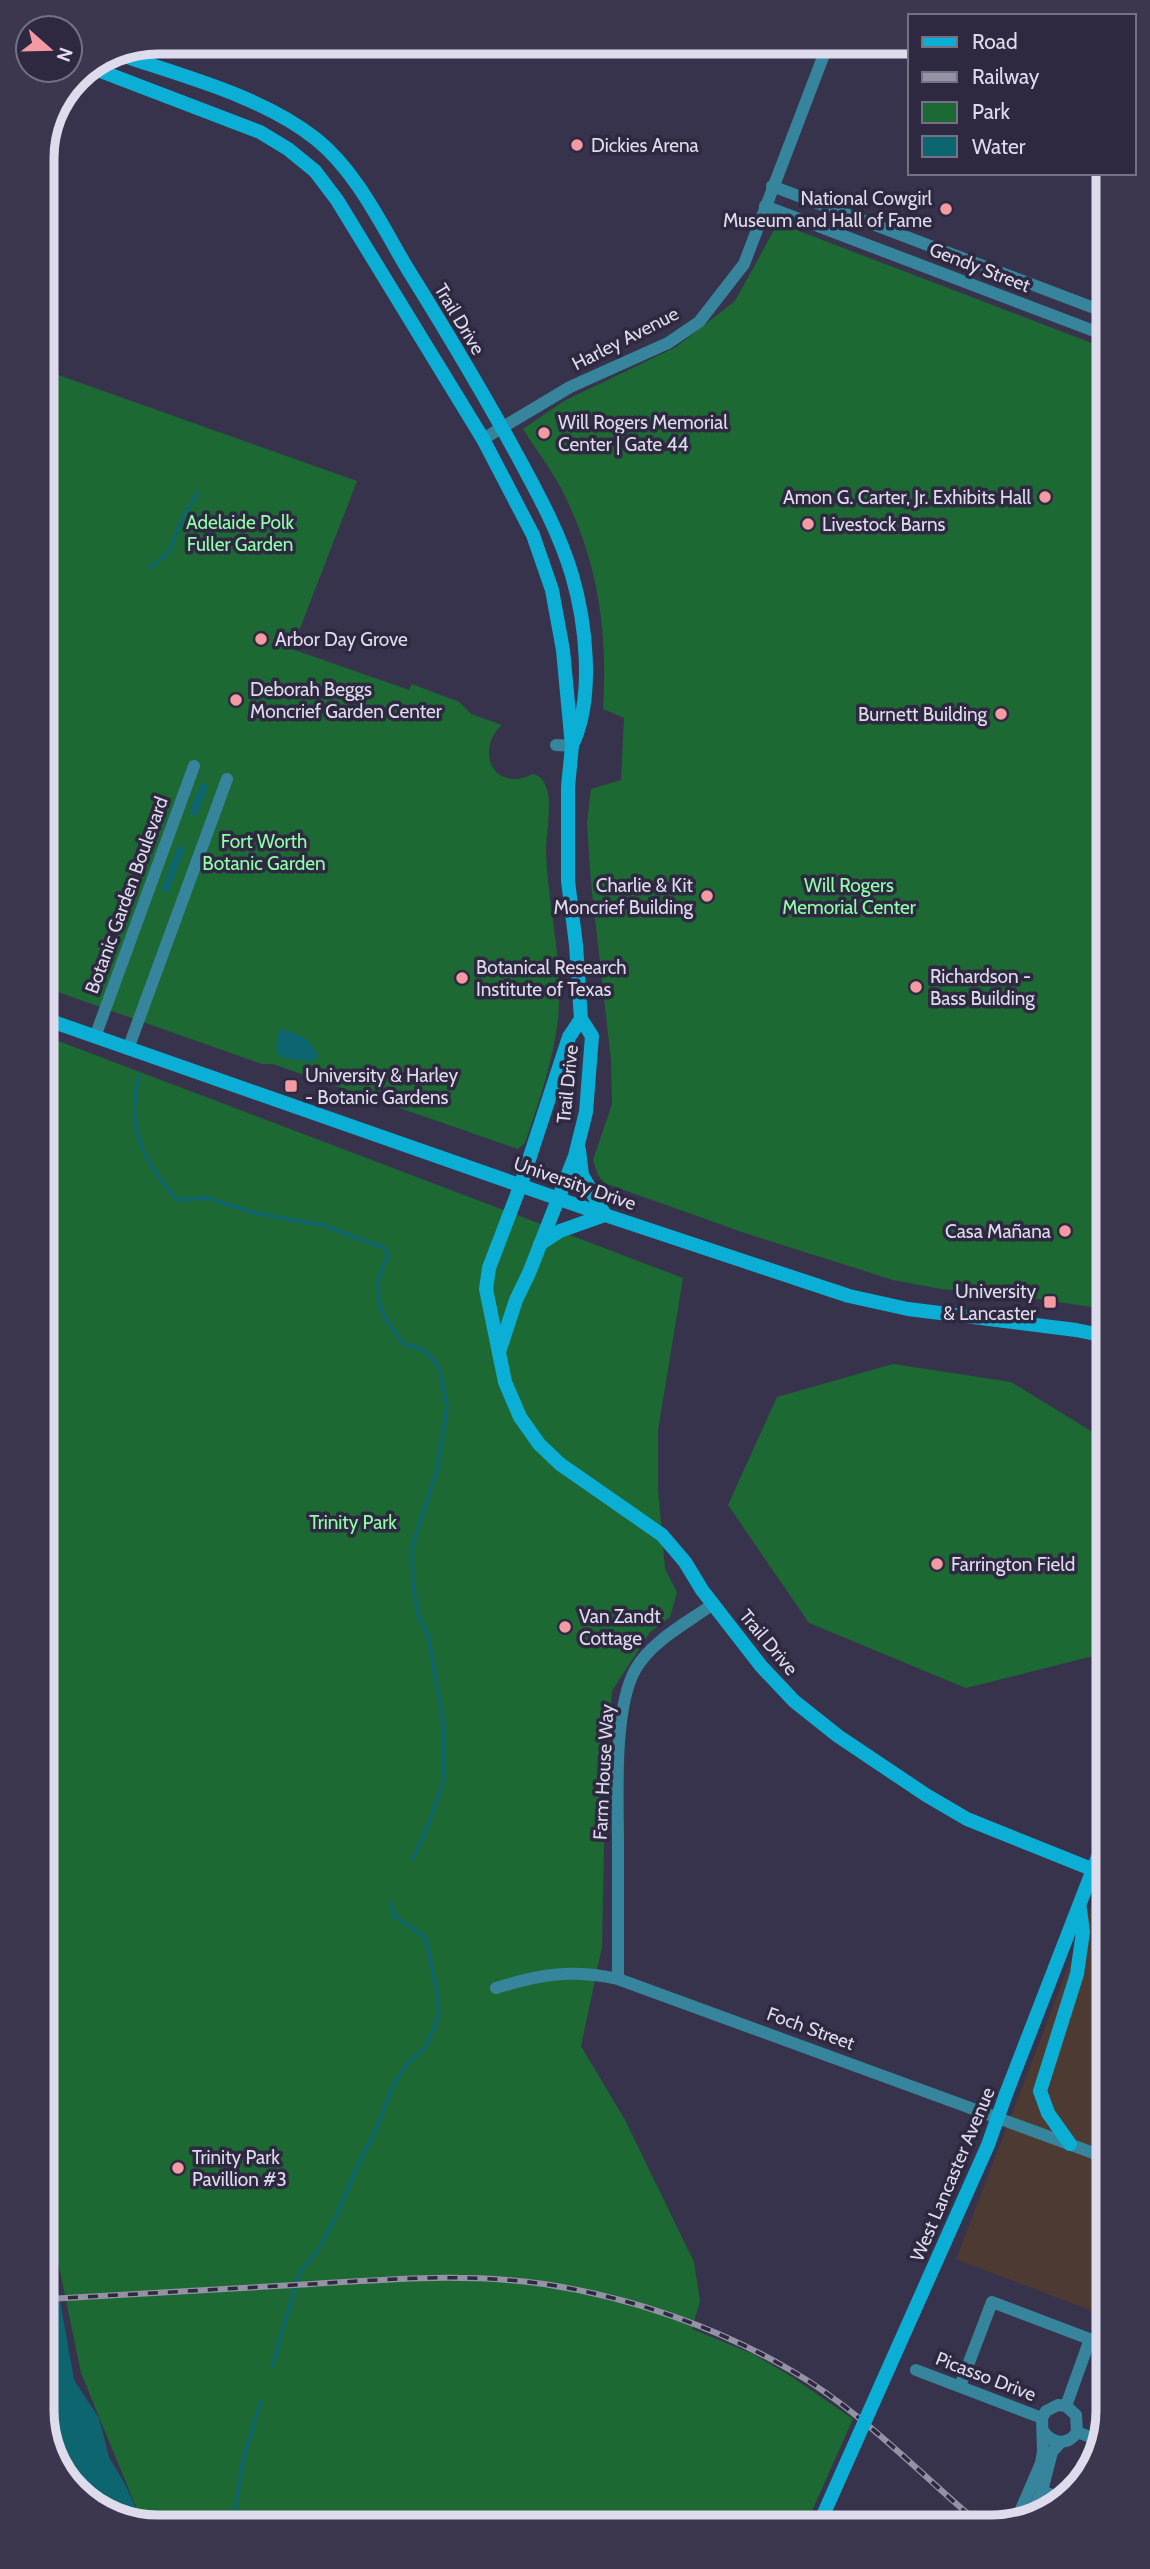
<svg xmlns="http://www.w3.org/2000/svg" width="1150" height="2569" viewBox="0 0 1150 2569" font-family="Cabin,sans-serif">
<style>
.commercial{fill:#4d3a32}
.green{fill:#1d6934}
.water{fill:#0d6570}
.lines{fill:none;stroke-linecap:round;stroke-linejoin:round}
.stream{stroke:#0d6570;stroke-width:3.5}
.street{stroke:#36859d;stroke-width:12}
.secondary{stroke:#0bafd6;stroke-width:14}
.rail-casing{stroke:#9692a6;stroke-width:6}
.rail{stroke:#2e2941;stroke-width:3.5;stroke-dasharray:10;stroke-linecap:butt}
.secondary-bridge{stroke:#0bafd6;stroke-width:14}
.poi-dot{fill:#f49aa3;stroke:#2e2941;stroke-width:2.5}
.labels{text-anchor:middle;stroke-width:7;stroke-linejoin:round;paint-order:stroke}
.poi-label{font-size:19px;fill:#dedcec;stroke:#2e2941;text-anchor:start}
.street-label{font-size:19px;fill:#dedcec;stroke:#2e2941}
.park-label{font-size:19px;fill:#8fffa8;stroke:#2e2941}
.rim{fill:none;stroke:#dedcec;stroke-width:9}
</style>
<rect width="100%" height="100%" fill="#38334c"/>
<polygon class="commercial" points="1106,1869 1108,2317 956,2259"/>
<g class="green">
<path d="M778,223L1102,347L1105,1309L1025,1297L941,1289L893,1280L745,1233L604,1183L598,1175L593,1160L612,1104L611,1060L591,883L587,823L591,789L621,780L624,718L603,709C608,629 598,561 561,488C550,468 535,448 523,429L564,401L676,347L735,301Z"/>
<path d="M43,347L56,352L50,372L357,481L292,649L409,690L412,684L459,702L471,714L502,725C481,742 485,780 516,779C522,779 528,776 533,774C541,776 544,781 547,789C552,805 546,835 546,853C548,909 564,963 558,1019C553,1062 539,1102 525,1143L518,1149L273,1064H262L44,987Z"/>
<polygon points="45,1036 683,1278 658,1430 658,1489 665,1569 677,1592 670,1617 650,1632 612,1691 605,1793 602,1947 581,2046 625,2120 694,2262 700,2301 692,2329 753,2354 789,2375 853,2419 807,2522 150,2527 143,2524 81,2373 48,2213"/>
<polygon points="893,1364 1011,1382 1099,1436 1105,1448 1106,1635 1097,1655 966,1688 809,1623 728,1505 777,1397"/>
</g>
<g class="water">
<polygon points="201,783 208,785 197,816 189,813"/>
<polygon points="178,845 185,848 168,893 161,891"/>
<path d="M279,1029C296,1032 313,1039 318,1057L311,1062L279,1057L276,1046Z"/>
<polygon points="48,2221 54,2245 58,2289 74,2380 99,2418 109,2457 125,2484 143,2524 87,2503 48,2448"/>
</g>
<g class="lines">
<g class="stream">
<polyline points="149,568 169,552 184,515 198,493"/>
<path d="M139,1076C126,1130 143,1160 177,1200L208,1198L254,1213L322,1225L384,1248L388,1255L378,1280L379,1304L388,1323L404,1344L426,1351L439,1368L447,1407L437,1471L412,1547L413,1585L417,1611L429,1639L444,1728L443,1782L430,1821L413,1859"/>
<polyline points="272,2367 299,2274 320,2247 337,2215 354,2174 378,2125 392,2088 408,2063 426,2047 439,2015 436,1986 425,1937 394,1916 392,1903"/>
<polyline points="232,2526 244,2455 261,2401"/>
</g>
<g class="street">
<polyline points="772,186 1102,311"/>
<polyline points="765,206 1102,334"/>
<polyline points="483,439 570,387 668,343 699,322 744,264 828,44"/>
<polyline points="556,745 572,746"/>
<polyline points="95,1037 194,766"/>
<polyline points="128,1049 227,779"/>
<path d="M618,1979C618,1935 618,1890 618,1845C618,1798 613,1711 635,1670C651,1641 687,1623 713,1604"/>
<path d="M496,1988C541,1974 571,1969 618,1979L1107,2158"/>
<polyline points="916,2370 1042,2418"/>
<polyline points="960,2386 992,2302 1108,2346"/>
<polyline points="1066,2406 1090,2339"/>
<polyline points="1077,2432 1098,2440"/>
<polyline points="1042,2491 1060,2498"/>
<path d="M1016,2521L1041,2463L1043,2451L1042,2418L1046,2411L1058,2405L1066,2406L1076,2415L1077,2432C1068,2446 1052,2444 1043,2431"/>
<polyline points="1029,2521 1042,2491 1052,2452 1061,2442"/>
</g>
<g class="secondary">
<path d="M112,52C178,75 261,95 316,139C356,171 381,224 407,268C445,329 482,391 517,455C538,494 559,532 572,575C586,623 594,694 574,741"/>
<polyline points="90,67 260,132 288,149 315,171 337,200 483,439 533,535 552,590 563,650 572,746 568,787 568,881 576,945 581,1019 592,1036 586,1112 575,1156 529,1273 516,1300 499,1352"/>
<polyline points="45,1019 605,1215 849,1296 908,1309 1076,1330 1105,1336"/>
<polyline points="581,1019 569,1037 521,1184 489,1268 486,1289 505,1382 520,1417 539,1444 560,1464 662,1535 685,1562 702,1590 761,1666 794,1701 838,1736 926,1795 967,1819 1094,1870"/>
<polyline points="579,1150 582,1175 605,1215"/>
<polyline points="540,1244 560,1231 605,1215"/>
<polyline points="1006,2094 1106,1836"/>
<polyline points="1070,2144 1048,2113 1040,2091 1077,1974 1083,1932 1080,1909"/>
</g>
<g class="rail-casing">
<path id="rail" d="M48,2299C136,2294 224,2289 312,2284C388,2279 468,2273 544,2284C630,2297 717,2327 792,2371C861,2411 916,2470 976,2521"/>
</g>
<use href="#rail" class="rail"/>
<polyline class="secondary-bridge" points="820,2522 988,2145 1006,2094"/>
</g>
<g class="poi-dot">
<circle cx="577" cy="145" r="7"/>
<circle cx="946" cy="209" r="7"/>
<circle cx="544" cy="433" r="7"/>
<circle cx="1045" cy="497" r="7"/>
<circle cx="808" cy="524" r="7"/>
<circle cx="261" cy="639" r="7"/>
<circle cx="236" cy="700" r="7"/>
<circle cx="1001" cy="714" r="7"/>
<circle cx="707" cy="896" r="7"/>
<circle cx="462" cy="978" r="7"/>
<circle cx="916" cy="987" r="7"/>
<rect x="284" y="1079" width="14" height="14" rx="3.5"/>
<circle cx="1065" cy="1231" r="7"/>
<rect x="1043" y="1295" width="14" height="14" rx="3.5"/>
<circle cx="937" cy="1564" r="7"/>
<circle cx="565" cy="1627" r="7"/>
<circle cx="178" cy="2168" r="7"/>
</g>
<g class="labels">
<g class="poi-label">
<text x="591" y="152">Dickies Arena</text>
<text x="932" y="205" text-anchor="end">National Cowgirl<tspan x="932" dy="22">Museum and Hall of Fame</tspan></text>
<text x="558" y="429">Will Rogers Memorial<tspan x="558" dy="22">Center | Gate 44</tspan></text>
<text x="1031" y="504" text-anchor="end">Amon G. Carter, Jr. Exhibits Hall</text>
<text x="822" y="531">Livestock Barns</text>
<text x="275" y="646">Arbor Day Grove</text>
<text x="250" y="696">Deborah Beggs<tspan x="250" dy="22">Moncrief Garden Center</tspan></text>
<text x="987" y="721" text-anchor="end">Burnett Building</text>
<text x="693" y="892" text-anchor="end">Charlie &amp; Kit<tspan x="693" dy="22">Moncrief Building</tspan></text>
<text x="476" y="974">Botanical Research<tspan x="476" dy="22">Institute of Texas</tspan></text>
<text x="930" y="983">Richardson -<tspan x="930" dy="22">Bass Building</tspan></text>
<text x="305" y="1082">University &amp; Harley<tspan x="305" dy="22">- Botanic Gardens</tspan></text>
<text x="1051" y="1238" text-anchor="end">Casa Mañana</text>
<text x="1036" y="1298" text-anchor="end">University<tspan x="1036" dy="22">&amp; Lancaster</tspan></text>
<text x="951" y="1571">Farrington Field</text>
<text x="579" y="1623">Van Zandt<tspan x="579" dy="22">Cottage</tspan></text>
<text x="192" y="2164">Trinity Park<tspan x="192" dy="22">Pavillion #3</tspan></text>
</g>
<g class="street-label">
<text transform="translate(980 267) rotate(21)" y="7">Gendy Street</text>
<text transform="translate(460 319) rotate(59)" y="7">Trail Drive</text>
<text transform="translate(625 338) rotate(-27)" y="7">Harley Avenue</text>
<text transform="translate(126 895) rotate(-70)" y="7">Botanic Garden Boulevard</text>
<text transform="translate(567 1084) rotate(-84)" y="7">Trail Drive</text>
<text transform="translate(575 1183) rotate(19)" y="7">University Drive</text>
<text transform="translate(769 1642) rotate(50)" y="7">Trail Drive</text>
<text transform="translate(603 1772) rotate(-87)" y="7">Farm House Way</text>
<text transform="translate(811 2028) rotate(20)" y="7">Foch Street</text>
<text transform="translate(952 2174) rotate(-67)" y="7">West Lancaster Avenue</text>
<text transform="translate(986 2376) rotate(21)" y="7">Picasso Drive</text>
</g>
<g class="park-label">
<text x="240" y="529">Adelaide Polk<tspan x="240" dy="22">Fuller Garden</tspan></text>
<text x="264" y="848">Fort Worth<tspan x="264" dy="22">Botanic Garden</tspan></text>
<text x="849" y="892">Will Rogers<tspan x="849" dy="22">Memorial Center</tspan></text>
<text x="353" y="1529">Trinity Park</text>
</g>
</g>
<path d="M0 0H1150V2569H0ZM158 54H992A104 104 0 0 1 1096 158V2411A104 104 0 0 1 992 2515H158A104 104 0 0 1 54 2411V158A104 104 0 0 1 158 54Z" fill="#3c374f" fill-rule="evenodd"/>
<path class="rim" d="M158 54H992A104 104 0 0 1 1096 158V2411A104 104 0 0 1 992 2515H158A104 104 0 0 1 54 2411V158A104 104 0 0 1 158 54Z"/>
<rect x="908" y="14" width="228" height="161" fill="#2e2941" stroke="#747185" stroke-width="2"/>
<rect x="922" y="37" width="35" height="10" fill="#0bafd6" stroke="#747185" stroke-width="2"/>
<text x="972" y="49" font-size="21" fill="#dedcec">Road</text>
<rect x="922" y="72" width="35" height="10" fill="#9692a6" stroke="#747185" stroke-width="2"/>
<text x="972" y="84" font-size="21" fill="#dedcec">Railway</text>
<rect x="922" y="102" width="35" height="21" fill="#1d6934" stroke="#747185" stroke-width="2"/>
<text x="972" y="119" font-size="21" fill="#dedcec">Park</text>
<rect x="922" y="136" width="35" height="21" fill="#0d6570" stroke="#747185" stroke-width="2"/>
<text x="972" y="154" font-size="21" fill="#dedcec">Water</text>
<g transform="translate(49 49) rotate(110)"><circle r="33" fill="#2e2941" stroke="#747185" stroke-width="2"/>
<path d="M0-5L12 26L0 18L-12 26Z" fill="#f49aa3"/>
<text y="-10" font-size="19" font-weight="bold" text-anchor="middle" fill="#dedcec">N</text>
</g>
</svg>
